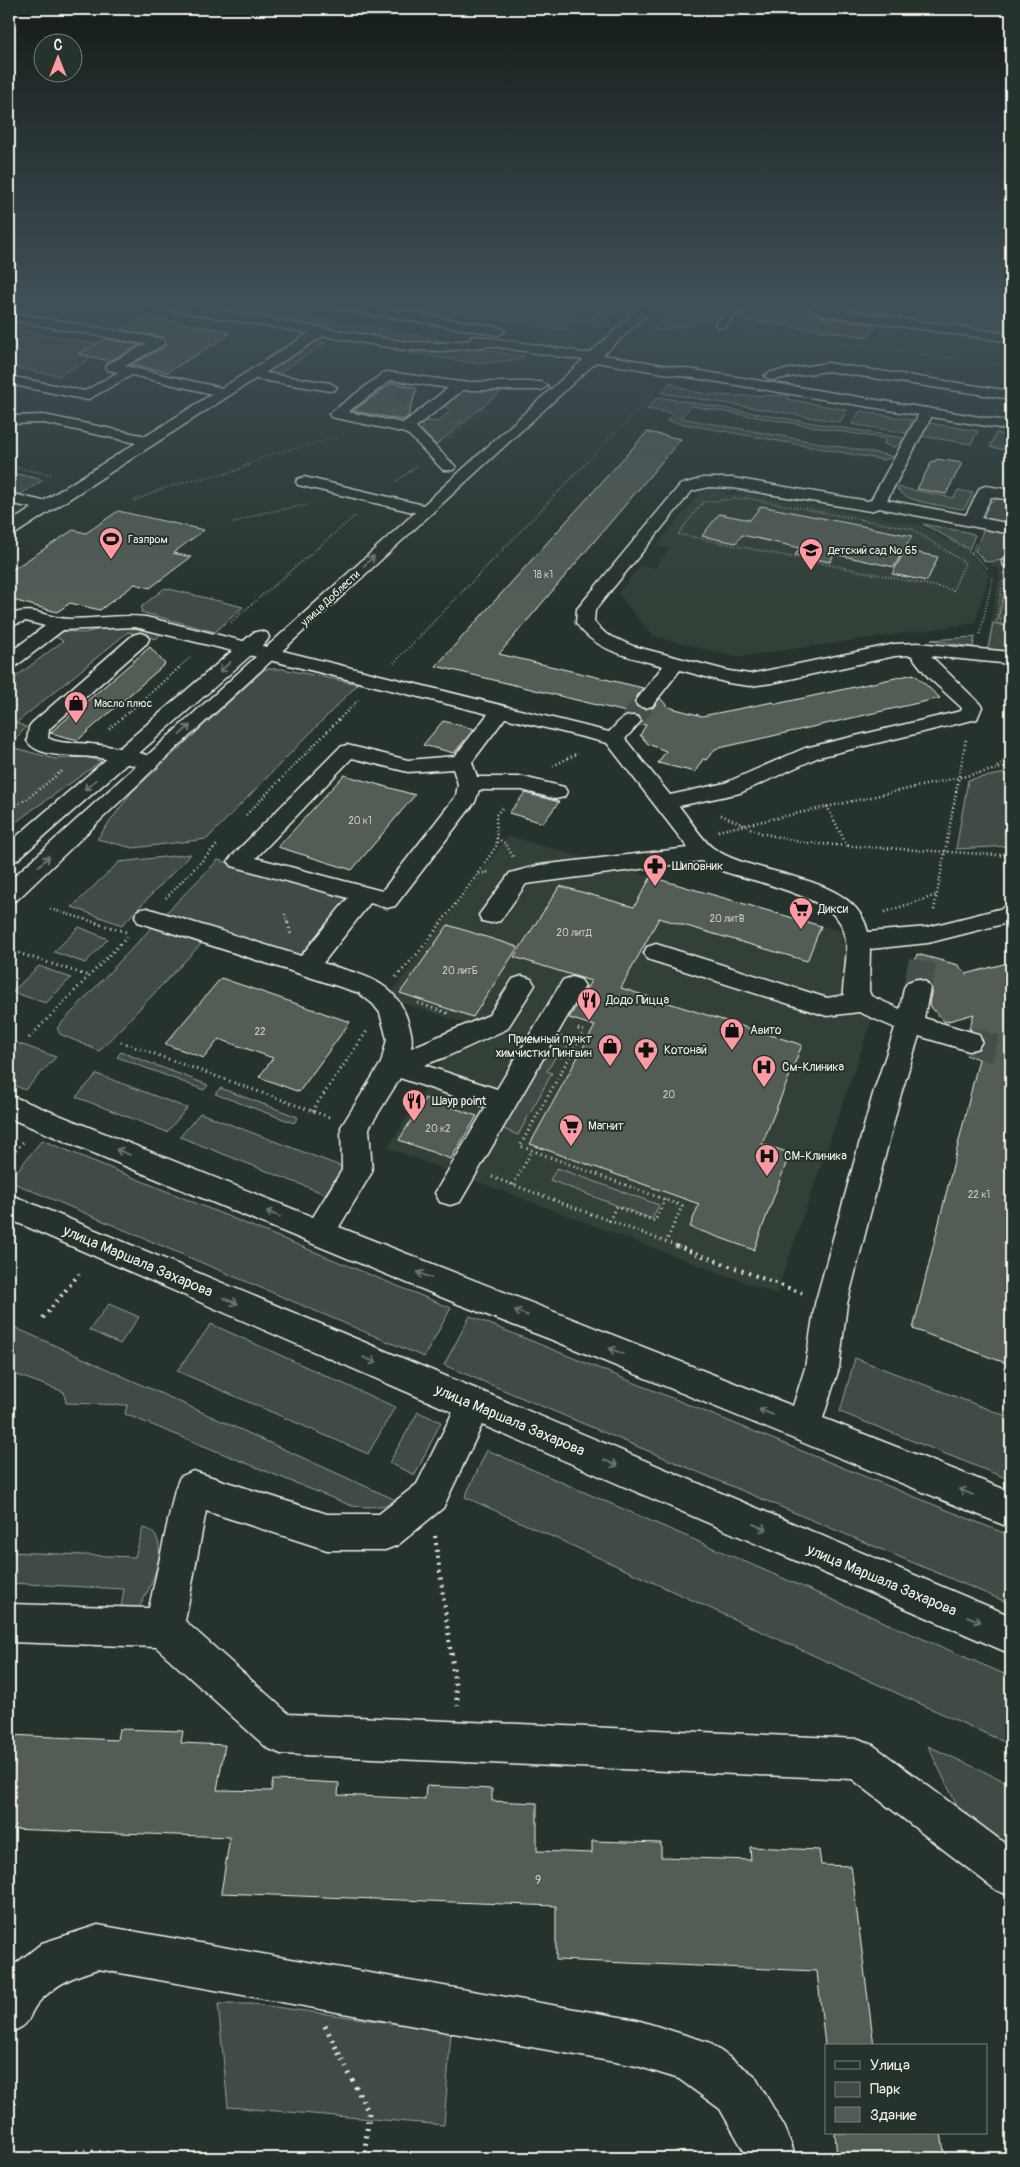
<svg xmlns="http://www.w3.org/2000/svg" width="1020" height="2167" viewBox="0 0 1020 2167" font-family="Pangolin,sans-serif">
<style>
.built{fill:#333f39}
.green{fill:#414b45;stroke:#9a9e96}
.building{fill:#525c55;stroke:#f4f1e8}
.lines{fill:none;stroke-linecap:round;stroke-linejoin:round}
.minor-tunnel-far2{stroke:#455049;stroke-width:14;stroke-dasharray:14 7;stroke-linecap:butt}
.minor-tunnel-far1{stroke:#455049;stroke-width:22;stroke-dasharray:22 11;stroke-linecap:butt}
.minor-tunnel{stroke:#455049;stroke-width:28;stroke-dasharray:28 14;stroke-linecap:butt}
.minor-casing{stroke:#f4f1e8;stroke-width:3}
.major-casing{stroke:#f4f1e8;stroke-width:3}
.path-far5{stroke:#f4f1e8;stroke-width:1;stroke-dasharray:0.5 2;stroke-linecap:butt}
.path-far4{stroke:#f4f1e8;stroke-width:2;stroke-dasharray:0.5 2.5;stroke-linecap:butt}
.path-far3{stroke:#f4f1e8;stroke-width:2.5;stroke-dasharray:1 3;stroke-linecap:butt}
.path-far2{stroke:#f4f1e8;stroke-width:3;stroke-dasharray:1 4;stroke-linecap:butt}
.path-far1{stroke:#f4f1e8;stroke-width:4;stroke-dasharray:2 5;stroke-linecap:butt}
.path{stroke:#f4f1e8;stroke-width:5;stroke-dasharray:2 5.5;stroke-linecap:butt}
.minor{fill:#26332d;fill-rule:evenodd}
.major{fill:#26332d;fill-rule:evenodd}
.oneway{stroke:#6e766e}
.labels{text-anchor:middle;stroke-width:4;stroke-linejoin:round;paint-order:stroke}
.number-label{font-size:10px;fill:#ccccc3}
.far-poi-label{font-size:11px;fill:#f4f1e8;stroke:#26332d;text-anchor:start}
.far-street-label{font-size:11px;fill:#f4f1e8;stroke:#26332d}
.poi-label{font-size:12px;fill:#f4f1e8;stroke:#26332d;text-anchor:start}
.near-number-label{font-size:12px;fill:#ccccc3}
.near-street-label{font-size:15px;fill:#f4f1e8;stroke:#26332d}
</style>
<rect width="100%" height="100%" fill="#26332d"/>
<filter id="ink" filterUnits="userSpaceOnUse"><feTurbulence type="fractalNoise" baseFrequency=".02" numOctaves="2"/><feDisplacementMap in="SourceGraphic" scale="10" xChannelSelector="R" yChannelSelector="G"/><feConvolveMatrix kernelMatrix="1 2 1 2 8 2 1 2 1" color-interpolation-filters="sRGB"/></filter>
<g filter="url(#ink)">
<g class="built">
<polygon points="720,489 727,495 744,493 920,525 971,555 989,574 975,623 737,657 653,636 618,594 640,566 655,568 669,549 657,545 700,493 704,490"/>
<polygon points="1011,503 1011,653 986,650 1000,571 976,551 989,517"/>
<polygon points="508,836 851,934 876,1008 776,1294 388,1148 465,1023 387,998"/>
</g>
<g class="green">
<polygon points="174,303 220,303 431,338 446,342 440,344 419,344"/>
<path d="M421,303H563L580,318L566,330L444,311C436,314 428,308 421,303Z"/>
<polygon points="609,303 625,303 599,326 588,324 588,321"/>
<polygon points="680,303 728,303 712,321 661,330 654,329"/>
<polygon points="847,303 886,305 887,303 897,303 1011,319 1011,331 1008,334 966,328 967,325 962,324 915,316 911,323 898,320 901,315 886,313 888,309"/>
<polygon points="920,303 1011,305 1011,316"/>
<polygon points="14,329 112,347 58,376 9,367 9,332"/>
<polygon points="316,340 325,343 275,376 266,375 265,373"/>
<polygon points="397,348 470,348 525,356 522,359 480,364 394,350"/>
<path d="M670,382C699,401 754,395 789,395L787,399L847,410L840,422L662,393Z"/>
<polygon points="471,389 503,390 436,445 422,430 422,420 437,422 452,410 440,405 459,392"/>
<polygon points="658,397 903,438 898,446 892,447 884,444 886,439 691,406 680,418 887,455 893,457 884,460 667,421 672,413 647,409"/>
<polygon points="860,411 913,420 906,433 852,424"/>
<polygon points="929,423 978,431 971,444 921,436"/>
<polygon points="996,433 1011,436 1011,451 990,447"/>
<polygon points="9,472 43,480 18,496 9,493"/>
<path d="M897,487L954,498L958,490L973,493L965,508L961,509C946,506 900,502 897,487Z"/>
<polygon points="1003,498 1011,500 1011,511 1006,522 982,518 988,502"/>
<polygon points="923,524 971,533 975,535 969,549"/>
<polygon points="984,528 1011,533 1011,540 1005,560 986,562 975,551"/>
<polygon points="1011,581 1011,621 998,619 1004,593"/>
<polygon points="165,588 243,607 215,632 141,612 142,606"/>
<polygon points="993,623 1011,627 1011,652 988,649"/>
<path d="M111,627H132L161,634L156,639L128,632L16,723L26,727L12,743L15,748L55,759L85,757L101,761C71,784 39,804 9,827V682L63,641L54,636L60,631L83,633Z"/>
<polygon points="975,637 973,647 971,647 931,640"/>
<polygon points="265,669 283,669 358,684 207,839 133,848 97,839 131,793"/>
<polygon points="1011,772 1011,846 956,849 968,780"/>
<polygon points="191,854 122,925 72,907 119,862"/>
<polygon points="218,860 352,899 305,959 164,915"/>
<polygon points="154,925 204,941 99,1051 60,1034 57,1028"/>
<polygon points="79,927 108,939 85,963 54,952"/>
<polygon points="39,966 71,978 46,1003 12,992"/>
<polygon points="555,1034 571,1040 561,1058 556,1056 547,1071 552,1073 518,1135 501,1128"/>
<polygon points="9,1040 56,1057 25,1090 9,1083"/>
<polygon points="121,1052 208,1085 204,1090 117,1057"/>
<polygon points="97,1074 187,1108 167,1132 76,1097"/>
<polygon points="220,1088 298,1117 294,1123 215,1094"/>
<polygon points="200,1113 343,1167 325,1194 180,1137"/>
<polygon points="42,1140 451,1308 424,1357 9,1181"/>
<polygon points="557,1168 659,1205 652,1219 550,1180"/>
<polygon points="109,1304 139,1317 120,1344 89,1330"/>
<polygon points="470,1316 1011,1536 1011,1604 444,1365"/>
<polygon points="211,1324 395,1407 368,1454 177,1371"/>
<path d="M9,1325L45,1341L398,1501C383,1507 369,1508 352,1506L125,1414L127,1405L66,1403L64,1392L9,1372Z"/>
<polygon points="855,1358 1011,1418 1011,1480 840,1412"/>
<polygon points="418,1412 441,1422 415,1475 389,1463"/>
<polygon points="487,1450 1011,1677 1011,1745 465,1497"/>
<path d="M143,1528C177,1535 149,1593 137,1610L121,1608L124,1589L9,1583V1552L135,1557Z"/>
<polygon points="928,1746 1011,1784 1011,1845 988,1836 961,1814"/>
<polygon points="218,2004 253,2004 451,2031 444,2125 228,2107"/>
</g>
<g class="building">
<polygon points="749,303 809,303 808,309 822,317 877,325 868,337 741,319 742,312"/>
<polygon points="826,303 840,303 887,310 884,314 826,306"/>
<polygon points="145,317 228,331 225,333 230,334 168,372 131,365 164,347 166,343 163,337 121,330"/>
<polygon points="105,339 140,345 110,361 78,354"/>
<polygon points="392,383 417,388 408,417 403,420 353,411"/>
<polygon points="647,432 681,439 499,654 643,688 633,702 637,708 644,710 653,708 660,698 668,707 702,716 773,702 776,704 914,674 940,698 715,749 706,760 703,759 695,772 658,763 666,751 648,744 640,735 646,725 641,724 642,720 638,715 625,716 627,711 626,712 436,666"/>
<polygon points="937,459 962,463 946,494 917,489 932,461 936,461"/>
<polygon points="761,506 867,527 912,536 894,567 834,554 830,562 795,555 800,548 742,535 736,543 702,536 719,514 750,520"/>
<polygon points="118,511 204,530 173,553 191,557 150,588 135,584 100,610 70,603 57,612 9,599 9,572 73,530 86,533"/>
<polygon points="905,550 938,557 927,581 892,574"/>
<polygon points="150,647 165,664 78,740 50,733"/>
<polygon points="443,721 474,729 454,753 423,745"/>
<polygon points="344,775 415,795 352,870 278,847"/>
<polygon points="525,793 559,802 543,823 509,813"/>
<polygon points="651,877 821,926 807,961 659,918 621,988 802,1045 762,1144 790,1153 754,1250 690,1227 699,1204 530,1144 595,1026 569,1018 591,981 514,957 560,886 634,907"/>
<polygon points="448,925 518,947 473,1017 400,993"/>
<polygon points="917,954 958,965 966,974 1011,962 1011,1365 913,1329 979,1059 966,1055 967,1052 979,1050 984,1042 980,1033 969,1029 974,1014 945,1022 929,1005 932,988 928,981 918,977 910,979"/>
<polygon points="221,978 350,1022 299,1092 259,1077 273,1058 219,1039 204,1058 165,1044"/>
<polygon points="425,1098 477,1116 451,1159 399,1140"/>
<polygon points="119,1729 183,1731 181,1743 225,1745 217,1790 271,1791 273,1780 303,1781 339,1783 338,1795 425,1799 426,1786 492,1789 492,1801 537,1803 537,1851 592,1853 592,1841 661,1843 661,1857 751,1860 750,1847 819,1850 821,1865 851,1866 874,2046 825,2046 817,1971 556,1960 556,1906 221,1893 230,1837 9,1829 9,1735 117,1740"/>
<polygon points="835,2133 941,2133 945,2158 837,2158"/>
</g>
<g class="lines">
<polyline class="minor-tunnel-far2" points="398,401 415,387"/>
<polyline class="minor-tunnel-far1" points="631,721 645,702"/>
<g class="minor-tunnel">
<polyline points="917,988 924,956"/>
<polyline points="969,1041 1011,1053"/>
</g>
<g class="minor-casing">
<g id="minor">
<polygon points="145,303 175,303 407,342 443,343 470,340 471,337 476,336 576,351 583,355 576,359 491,346 443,351 407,350 323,336 265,373 330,383 337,387 335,390 330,391 255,379 15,534 9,535 9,523 32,508 9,503 9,493 43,501 136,443 44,423 9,424 9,416 44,415 146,436 212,394 132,375 87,400 9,384 9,376 85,391 118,372 108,370 106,367 108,364 146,344 9,320 9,312 163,339 164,342 163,345 125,366 222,388 309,333 151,307"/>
<polygon points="321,303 352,303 499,327 505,331 499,335 327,307"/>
<polygon points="734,303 747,303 725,327 717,327 715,324 717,321"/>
<polygon points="811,303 824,303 822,306 825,308 1011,334 1011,342 822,315 809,307"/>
<polygon points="827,363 1011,391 1011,399 827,371 771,380 764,376 771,372"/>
<path d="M388,372L460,382H541L548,386L541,390H463L416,427L456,467L453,470H443L409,435L402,432L336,418L331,417L329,414L383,373ZM391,380L448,388L403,423L348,412Z"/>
<path d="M927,408L932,409L934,412L887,500L966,515L980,488L986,486L1011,490V500L991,497L981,518L1011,524V534L879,508L870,511L733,488L709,487L692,491L595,610L594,622L606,634L633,646L729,671L750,674L895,644L918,643L1011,652V664L931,656L979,703L982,707L977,719L819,757L740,793L679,806C688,817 703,841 713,848C755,878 855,872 868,932L928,927L1011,906V922L928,943L870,949L869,991L871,996L900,1009L904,988L908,982L917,979L926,982L930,988L924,1018L978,1034L982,1041L978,1048L969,1051L919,1036L901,1094L847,1304L839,1368L823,1418L1011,1492V1528L555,1341L458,1304L9,1118V1095L313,1217L342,1170L341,1127L381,1063L387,1039L380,1013L373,1004L359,993L138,922L135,916L138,910L147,908L301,956L348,898L232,866L228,861L232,856L340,747L347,745L408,760L455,756L488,714L135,627L63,630L16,666L9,668V653L45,626L26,621L9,626V615C35,605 44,618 69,619C95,619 120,614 146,617L609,732C619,722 624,713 638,717L641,721L625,739L670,795L725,783L805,748L961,711L962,708L928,677L911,655L895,656L772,683L750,686L728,683L680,670L652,706L645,708L638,706L635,702L663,666C631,657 596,652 576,623L577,609L680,485L703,478H733L868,501L871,500L920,412L922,409ZM505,718L607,743L688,848L540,865L510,873L479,915L482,921L491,923L500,921L526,884L701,861C709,865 717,869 725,872C754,881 830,897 842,926C851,944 844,972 843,991L845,995L827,998L656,944L647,947L644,953L647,959L827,1016L859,1012L895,1028L873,1094L815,1304L805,1368L793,1406L339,1227L372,1172L369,1128L400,1078L486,1107L435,1193L440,1202L450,1205L460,1202L585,986L581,980L572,977L563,980L497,1089L424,1065L448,1056L507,1029L535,985L531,979L522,976L513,979L489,1015L411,1048C413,1038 411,1031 408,1022C396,979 360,975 323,963L370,903L387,908L395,906L475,802L479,790H522L556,799L564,797L567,792L564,787L523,777H477L472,762ZM352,758L408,772L453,769L458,784L456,796L382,891L256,858Z"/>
<polygon points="304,477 432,507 434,510 432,513 426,515 298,485 296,482 298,479"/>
<polygon points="1011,556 1011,568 1005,567 1002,561 1005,557"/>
<path d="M140,633L147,635L149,639L147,643L49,729L48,738C61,745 76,742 90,744C104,745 152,752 160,763L156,767L149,769C133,765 117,761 100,758C80,754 39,760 27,741L29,727L32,723L133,635Z"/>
<polygon points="9,1194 486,1393 1011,1616 1011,1654 482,1425 443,1508 398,1545 385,1550 327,1550 206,1511 185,1621 289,1714 859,1739 873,1745 1011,1848 1011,1896 996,1890 852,1779 281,1754 267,1748 156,1647 9,1642 9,1604 149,1608 175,1489 180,1477 193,1471 327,1514 379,1514 417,1484 453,1412 9,1219"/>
<path d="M98,1925L637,2020L708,2042L754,2075L785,2128L796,2158H748L720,2109L679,2079L637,2066L98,1969C74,1976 58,1983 40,2001C25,2016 36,2023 9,2033V1969L42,1943Z"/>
</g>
</g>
<g class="major-casing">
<g id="major">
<polygon points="645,303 659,303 603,355 1011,422 1011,430 596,362 156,767 17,900 9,902 9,881 583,360 577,359 575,356 577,353 590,353"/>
<polygon points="260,631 267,633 269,637 267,641 17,860 9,862 9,843 253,633"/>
</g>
</g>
<g class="path-far5">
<polyline points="978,303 1002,303"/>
<polyline points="746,328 1011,367"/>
<polyline points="643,339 653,345"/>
<polyline points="450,422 467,423"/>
<polyline points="449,438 487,408"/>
<polyline points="247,465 269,455 338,437"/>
<polyline points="584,465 653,393"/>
</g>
<g class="path-far4">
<polyline points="9,466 52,475"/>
<polyline points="397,481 418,465"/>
<polygon points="746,498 912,529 965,563 953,590 678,534 703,502"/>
<polyline points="134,501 159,490 191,480 230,473 250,464"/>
<polyline points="233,523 262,513 307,505"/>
<polyline points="950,541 972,553"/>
<polyline points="975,544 972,553 987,568"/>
<polyline points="1003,582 996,622 1011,624"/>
<polyline points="231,622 356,515"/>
<polyline points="980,634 993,577"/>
<polyline points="394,663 585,464"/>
<polyline points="178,668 191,657"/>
</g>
<g class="path-far3">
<polyline points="109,729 180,667"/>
<polyline points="553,766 578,753"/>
<polyline points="997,767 1011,756"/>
<polyline points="827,806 847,846"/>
<polyline points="9,809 27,799 62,771"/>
<polyline points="246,815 358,700"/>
<polyline points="721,815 761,833 805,843 998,855 1011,852"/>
<polyline points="718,831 1011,766"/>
<polyline points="497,838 506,844 513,857"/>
<polyline points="1000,855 1011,857"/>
<polyline points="478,873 497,845 496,815 503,807"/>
<polyline points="166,898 217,845"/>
<polyline points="50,909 101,924"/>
<polyline points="934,910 966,739"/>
<polyline points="885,912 937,895"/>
<polyline points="285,914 288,924"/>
<polyline points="440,924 478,874 489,872"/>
</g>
<g class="path-far2">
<polyline points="96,923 126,932"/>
<polyline points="288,923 291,935"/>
<polyline points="9,950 89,976"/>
<polyline points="396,977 419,952 441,923"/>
<polyline points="418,1003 450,1014"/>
<polyline points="578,1029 584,1031 520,1146 682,1206 666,1242"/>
<polyline points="29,1038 130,934"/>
<polyline points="121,1042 329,1117"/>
<polyline points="312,1111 367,1031"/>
<polyline points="9,1158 24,1141"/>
<polyline points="492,1177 680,1247"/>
<polyline points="513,1185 532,1151"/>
<polyline points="609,1221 616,1207 655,1221 665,1199"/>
</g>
<g class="path-far1">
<polyline points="676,1246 802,1293"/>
<polyline points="43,1318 79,1274"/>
<polyline points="435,1536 451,1654"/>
</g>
<g class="path">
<polyline points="451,1653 458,1706"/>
<polyline points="325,2026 369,2113 364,2158"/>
<polyline points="63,2158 80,2151 161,2158"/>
</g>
<use href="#minor" class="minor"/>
<use href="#major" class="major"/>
</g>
<defs><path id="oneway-shaft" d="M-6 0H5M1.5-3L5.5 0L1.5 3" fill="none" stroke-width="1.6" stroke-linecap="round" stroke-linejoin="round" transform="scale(1.25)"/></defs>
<g class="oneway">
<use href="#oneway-shaft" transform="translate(369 561) rotate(-43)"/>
<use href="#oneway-shaft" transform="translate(225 667) rotate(139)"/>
<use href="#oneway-shaft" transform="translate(185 730) rotate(-42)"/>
<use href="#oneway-shaft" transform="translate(90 785) rotate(138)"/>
<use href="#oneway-shaft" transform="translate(44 861) rotate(-43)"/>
<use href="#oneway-shaft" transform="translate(123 1152) rotate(-158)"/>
<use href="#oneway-shaft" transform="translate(273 1214) rotate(-158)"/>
<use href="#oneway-shaft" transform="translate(424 1275) rotate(-158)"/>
<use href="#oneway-shaft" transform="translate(231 1301) rotate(23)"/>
<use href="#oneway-shaft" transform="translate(521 1313) rotate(-159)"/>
<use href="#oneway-shaft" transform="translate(616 1351) rotate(-158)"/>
<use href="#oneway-shaft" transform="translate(370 1360) rotate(23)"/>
<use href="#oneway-shaft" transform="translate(766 1412) rotate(-158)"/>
<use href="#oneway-shaft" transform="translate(611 1463) rotate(23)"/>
<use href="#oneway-shaft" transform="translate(966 1492) rotate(-158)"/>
<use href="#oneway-shaft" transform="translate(760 1527) rotate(23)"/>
<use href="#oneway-shaft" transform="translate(974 1619) rotate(23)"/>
</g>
</g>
<linearGradient id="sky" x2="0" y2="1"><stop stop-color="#151c19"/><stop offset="0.5" stop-color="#415057"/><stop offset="1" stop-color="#415057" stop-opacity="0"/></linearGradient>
<rect width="1020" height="607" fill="url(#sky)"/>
<defs>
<g id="stadium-pin" transform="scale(1.25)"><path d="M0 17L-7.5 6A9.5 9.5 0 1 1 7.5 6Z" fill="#ff9aa2" stroke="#26332d"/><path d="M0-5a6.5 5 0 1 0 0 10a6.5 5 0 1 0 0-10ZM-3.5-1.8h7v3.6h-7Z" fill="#111"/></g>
<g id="school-pin" transform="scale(1.25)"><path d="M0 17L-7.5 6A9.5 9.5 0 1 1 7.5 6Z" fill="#ff9aa2" stroke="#26332d"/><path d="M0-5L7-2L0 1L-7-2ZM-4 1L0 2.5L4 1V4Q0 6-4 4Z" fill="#111"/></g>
<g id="shop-pin" transform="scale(1.25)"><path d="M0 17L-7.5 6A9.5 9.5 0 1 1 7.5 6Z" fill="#ff9aa2" stroke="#26332d"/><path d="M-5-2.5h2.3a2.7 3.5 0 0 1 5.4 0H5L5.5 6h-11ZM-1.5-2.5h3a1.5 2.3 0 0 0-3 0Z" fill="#111"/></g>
<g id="pharmacy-pin" transform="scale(1.25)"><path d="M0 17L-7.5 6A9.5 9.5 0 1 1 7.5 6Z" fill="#ff9aa2" stroke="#26332d"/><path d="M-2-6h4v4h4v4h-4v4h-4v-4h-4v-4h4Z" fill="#111"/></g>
<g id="supermarket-pin" transform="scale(1.25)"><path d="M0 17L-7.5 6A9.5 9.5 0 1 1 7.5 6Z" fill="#ff9aa2" stroke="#26332d"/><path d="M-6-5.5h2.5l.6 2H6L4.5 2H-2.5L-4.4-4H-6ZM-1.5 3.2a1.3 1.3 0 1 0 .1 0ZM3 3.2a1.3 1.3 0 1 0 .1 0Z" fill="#111"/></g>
<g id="restaurant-pin" transform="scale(1.25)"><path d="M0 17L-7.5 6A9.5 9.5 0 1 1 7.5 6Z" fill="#ff9aa2" stroke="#26332d"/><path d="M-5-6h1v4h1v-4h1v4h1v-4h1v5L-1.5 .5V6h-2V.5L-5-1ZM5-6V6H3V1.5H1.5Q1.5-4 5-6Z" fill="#111"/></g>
<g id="hospital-pin" transform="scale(1.25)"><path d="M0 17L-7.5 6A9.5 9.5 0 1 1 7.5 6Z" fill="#ff9aa2" stroke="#26332d"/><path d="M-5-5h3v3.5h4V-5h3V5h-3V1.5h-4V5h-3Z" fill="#111"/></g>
</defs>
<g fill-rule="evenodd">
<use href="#stadium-pin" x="111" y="539"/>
<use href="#school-pin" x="811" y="550"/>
<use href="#shop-pin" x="76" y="703"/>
<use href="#pharmacy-pin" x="655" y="866"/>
<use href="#supermarket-pin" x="801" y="909"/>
<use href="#restaurant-pin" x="589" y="1000"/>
<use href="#shop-pin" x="732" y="1030"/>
<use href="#shop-pin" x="610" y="1046"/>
<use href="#pharmacy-pin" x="646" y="1050"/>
<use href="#hospital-pin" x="764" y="1067"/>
<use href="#restaurant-pin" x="414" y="1101"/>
<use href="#supermarket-pin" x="571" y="1126"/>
<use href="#hospital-pin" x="767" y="1156"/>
</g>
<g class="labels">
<g class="number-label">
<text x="543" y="578">18 к1</text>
<text x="360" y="824">20 к1</text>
<text x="727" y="922">20 литВ</text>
<text x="574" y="936">20 литД</text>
<text x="460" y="974">20 литБ</text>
<text x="260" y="1035">22</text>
<text x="669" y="1098">20</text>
<text x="438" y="1132">20 к2</text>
<text x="979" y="1198">22 к1</text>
</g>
<g class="far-poi-label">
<text x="128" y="543">Газпром</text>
<text x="828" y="554">Детский сад № 65</text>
<text x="94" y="707">Масло плюс</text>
</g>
<g class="far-street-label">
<text transform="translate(330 598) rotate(-43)" y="4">улица Доблести</text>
</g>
<g class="poi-label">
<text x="672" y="870">Шиповник</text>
<text x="818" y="913">Дикси</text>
<text x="606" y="1004">Додо Пицца</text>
<text x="750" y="1034">Авито</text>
<text x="592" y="1043" text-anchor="end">Приемный пункт<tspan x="592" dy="14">химчистки Пингвин</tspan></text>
<text x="664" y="1054">Котонай</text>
<text x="782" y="1071">См-Клиника</text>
<text x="432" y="1105">Шаур point</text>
<text x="588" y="1130">Магнит</text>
<text x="784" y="1160">СМ-Клиника</text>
</g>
<g class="near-number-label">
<text x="538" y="1884">9</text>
</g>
<g class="near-street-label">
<text transform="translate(138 1261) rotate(23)" y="5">улица Маршала Захарова</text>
<text transform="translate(510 1420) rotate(23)" y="5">улица Маршала Захарова</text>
<text transform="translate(882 1580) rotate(23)" y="5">улица Маршала Захарова</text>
</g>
</g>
<rect width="1020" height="2167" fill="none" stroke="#26332d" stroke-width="30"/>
<rect x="15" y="15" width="990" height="2137" fill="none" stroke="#f4f1e8" stroke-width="2" filter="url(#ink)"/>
<rect x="825" y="2044" width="162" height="90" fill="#26332d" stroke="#787f78"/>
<rect x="835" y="2061" width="25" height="8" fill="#26332d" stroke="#787f78"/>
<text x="870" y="2070" font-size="15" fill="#f4f1e8">Улица</text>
<rect x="835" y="2082" width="25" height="15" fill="#414b45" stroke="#787f78"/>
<text x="870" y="2094" font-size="15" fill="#f4f1e8">Парк</text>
<rect x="835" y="2107" width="25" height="15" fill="#525c55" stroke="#787f78"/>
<text x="870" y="2120" font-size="15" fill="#f4f1e8">Здание</text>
<g transform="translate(58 58)"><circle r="24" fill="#26332d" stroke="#787f78"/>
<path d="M0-4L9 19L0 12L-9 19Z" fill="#ff9aa2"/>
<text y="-8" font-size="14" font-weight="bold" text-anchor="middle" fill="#f4f1e8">С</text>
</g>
</svg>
